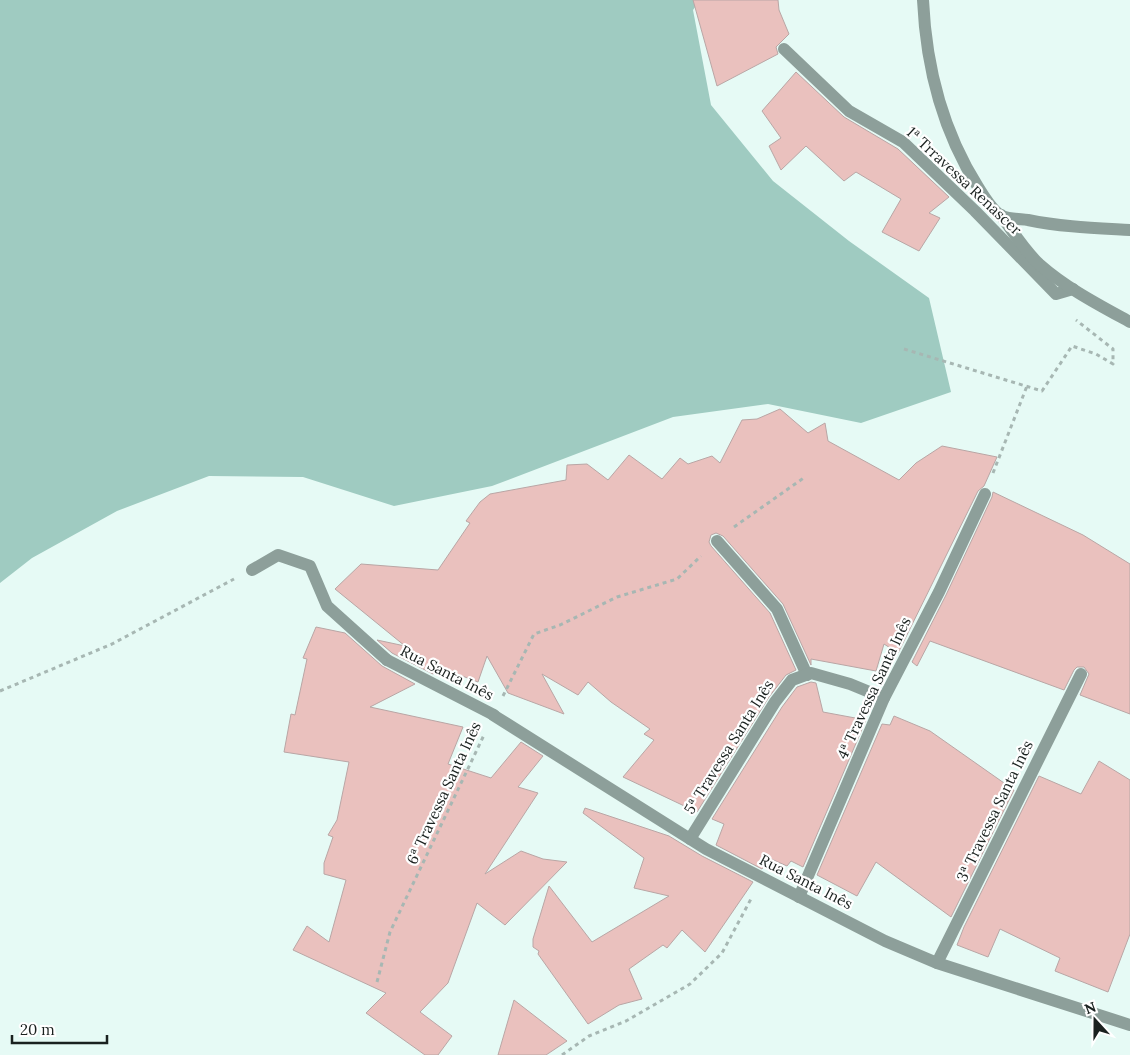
<svg xmlns="http://www.w3.org/2000/svg" width="1130" height="1055" viewBox="0 0 1130 1055" font-family="Lora,serif">
<style>
.forest{fill:#9fcbc1}
.building{fill:#eac1be;stroke:#b9a6a5}
.lines{fill:none;stroke-linecap:round;stroke-linejoin:round}
.path{stroke:#a7b7b3;stroke-width:3;stroke-dasharray:4 4;stroke-linecap:butt}
.service{stroke:#8d9f9a;stroke-width:12}
.minor{stroke:#8d9f9a;stroke-width:12}
.labels{text-anchor:middle;stroke-width:4.5;stroke-linejoin:round;paint-order:stroke}
.street-label{font-size:15px;fill:#1a211f;stroke:#fff}
</style>
<rect width="100%" height="100%" fill="#e6faf5"/>
<polygon class="forest" points="0,0 700,0 693,10 711,105 773,181 849,241 929,298 951,392 861,423 768,404 673,417 492,486 394,506 303,477 209,476 117,511 32,558 0,583"/>
<g class="building">
<polygon points="693,0 778,0 779,10 789,34 776,47 778,54 717,86"/>
<polygon points="796,72 844,117 898,149 949,197 929,213 940,218 919,251 882,232 901,199 856,172 844,181 806,146 781,170 769,146 781,138 762,111"/>
<polygon points="780,409 808,433 825,423 828,441 899,480 916,463 942,446 997,457 984,486 978,491 898,653 884,644 876,671 811,659 811,665 783,604 723,536 716,533 711,535 709,542 711,546 770,613 796,670 786,675 769,697 697,812 623,777 654,740 644,734 650,729 611,702 588,682 578,695 542,674 564,714 508,693 487,656 478,682 444,669 433,674 392,653 377,640 405,646 335,589 361,564 438,570 470,523 466,521 480,502 490,494 566,480 567,465 587,464 608,480 629,455 662,479 680,458 688,464 712,456 720,463 742,420 757,419"/>
<polygon points="993,492 1083,535 1130,564 1130,714 1080,695 1089,674 1084,667 1077,667 1074,670 1064,690 930,641 917,666 912,662 946,595 992,497"/>
<polygon points="316,627 345,633 382,666 415,684 370,707 463,727 448,764 491,778 521,742 543,756 518,787 538,793 485,874 521,851 543,859 567,862 505,925 477,903 448,983 420,1012 452,1036 438,1055 425,1055 366,1013 386,993 293,950 307,926 329,942 346,880 324,874 324,863 333,837 328,835 337,820 349,762 284,752 291,714 295,715 307,659 303,658"/>
<polygon points="811,682 816,683 823,712 866,720 803,867 791,861 787,866 769,858 762,869 716,845 724,824 712,819 782,707 797,687"/>
<polygon points="894,716 930,731 1014,790 951,917 876,862 857,896 817,875 882,724 890,725"/>
<polygon points="1099,761 1130,780 1130,934 1108,992 1055,971 1060,958 1000,929 988,957 957,945 964,927 1039,776 1081,794"/>
<polygon points="585,808 669,836 702,856 753,882 705,952 682,930 667,948 663,945 629,969 642,999 619,1005 588,1024 538,954 539,951 533,947 533,939 549,886 592,942 669,896 634,888 644,858 583,813"/>
<polygon points="514,1000 567,1041 546,1055 498,1055"/>
</g>
<g class="lines">
<g class="path">
<polyline points="904,349 1042,391 1072,346 1096,354 1113,364 1113,349 1076,320"/>
<polyline points="993,473 1027,386"/>
<polyline points="734,527 805,477"/>
<polyline points="0,691 112,644 234,579"/>
<polyline points="503,696 534,634 560,625 617,597 677,579 701,556"/>
<polyline points="377,982 390,932 484,735"/>
<polyline points="562,1055 589,1036 626,1021 690,984 722,953 752,897"/>
</g>
<g class="service">
<path d="M923,0C926,66 942,130 978,187C983,195 993,212 1002,216C1009,219 1020,219 1028,220C1062,227 1095,228 1130,230"/>
<polyline points="784,49 849,111 903,142 975,211 1056,294 1073,289"/>
<path d="M1001,215C1013,232 1024,250 1039,264C1066,288 1099,305 1130,322"/>
<polyline points="717,541 777,609 807,675"/>
<polyline points="252,570 278,555 310,566 327,606 387,660"/>
<polyline points="690,839 775,702 792,680 811,673 850,684 884,698"/>
<polyline points="799,897 884,698 939,592 985,494"/>
<polyline points="937,963 1081,674"/>
</g>
<g class="minor">
<polyline points="387,660 494,715"/>
<polyline points="493,715 706,849 885,941 937,963 1130,1025"/>
</g>
</g>
<g class="labels">
<g class="street-label">
<text transform="translate(964 181) rotate(43)" y="5">1ª Trravessa Renascer</text>
<text transform="translate(447 673) rotate(27)" y="5">Rua Santa Inês</text>
<text transform="translate(874 688) rotate(-65)" y="5">4ª Travessa Santa Inês</text>
<text transform="translate(729 747) rotate(-58)" y="5">5ª Travessa Santa Inês</text>
<text transform="translate(444 793) rotate(-65)" y="5">6ª Travessa Santa Inês</text>
<text transform="translate(995 811) rotate(-64)" y="5">3ª Travessa Santa Inês</text>
<text transform="translate(806 882) rotate(27)" y="5">Rua Santa Inês</text>
</g>
</g>
<g transform="translate(1095 1020) rotate(339)" stroke="#ffffff" stroke-width="4" paint-order="stroke">
<path d="M0-4L9 19L0 12L-9 19Z" fill="#1a211f"/>
<text y="-8" font-size="14" font-weight="bold" text-anchor="middle" fill="#1a211f">N</text>
</g>
<path d="M12 1035v8h95v-8" fill="none" stroke="#1a211f" stroke-width="2.5"/>
<text x="20" y="1035" font-size="15" fill="#1a211f" stroke="#ffffff" stroke-width="4" paint-order="stroke">20 m</text>
</svg>
